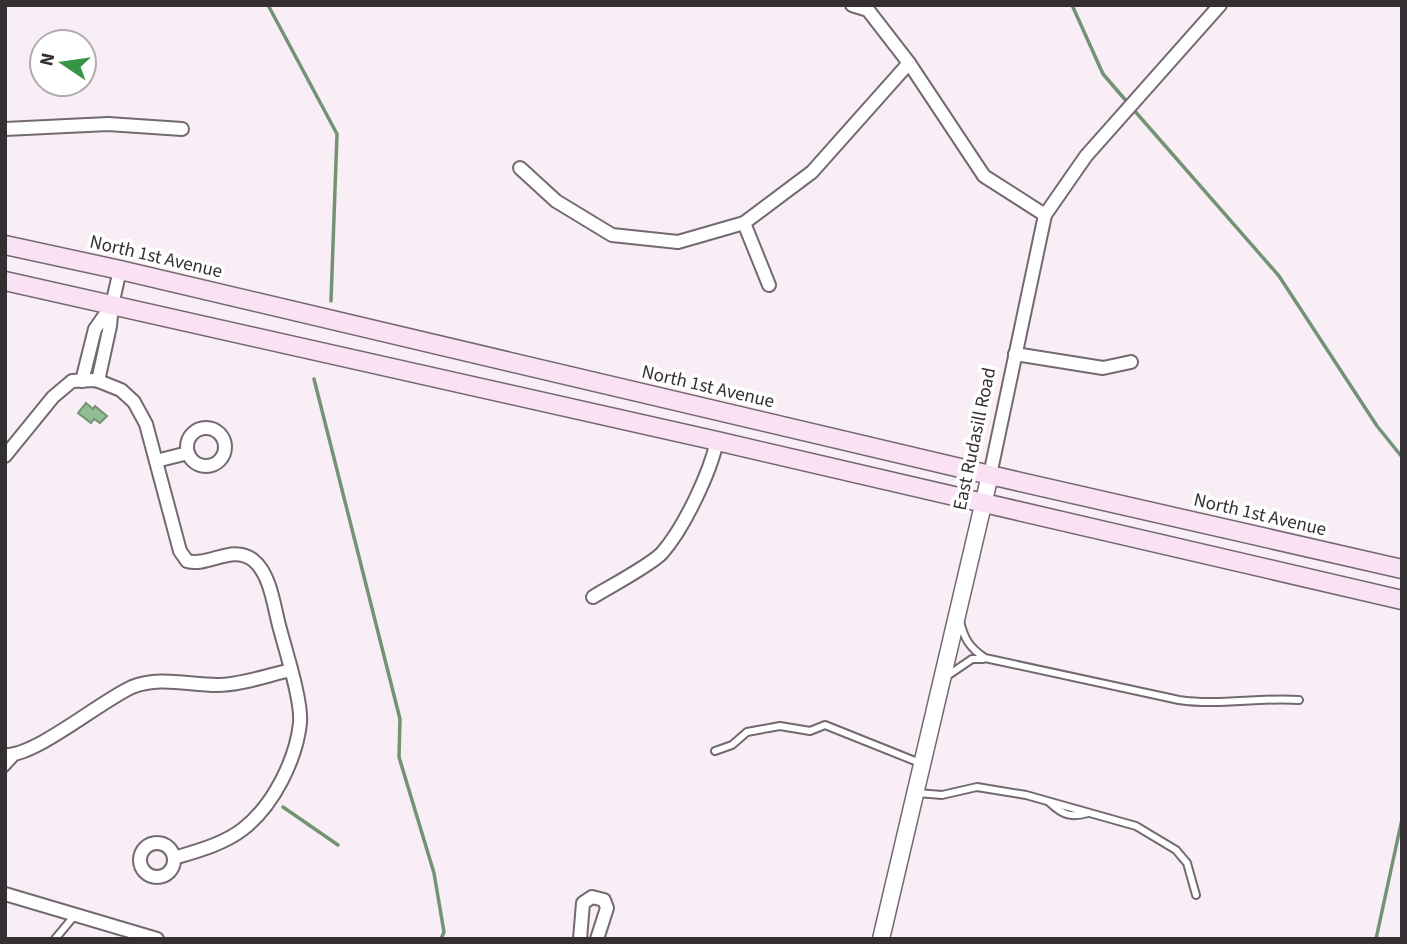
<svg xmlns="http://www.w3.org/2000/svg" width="1407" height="944" viewBox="0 0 1407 944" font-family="'Source Sans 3',sans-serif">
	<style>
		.water { fill: #8ebe91; stroke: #739374; stroke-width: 2 }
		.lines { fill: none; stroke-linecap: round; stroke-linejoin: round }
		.stream { stroke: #739374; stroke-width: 3.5 }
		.service-casing { stroke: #736970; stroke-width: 10 }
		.minor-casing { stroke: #736970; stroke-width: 16 }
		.tertiary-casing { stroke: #736970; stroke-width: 19 }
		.secondary-casing { stroke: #736970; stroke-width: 21 }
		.service { stroke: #fff; stroke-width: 6 }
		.minor { stroke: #fff; stroke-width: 12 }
		.tertiary { stroke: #fff; stroke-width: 16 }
		.secondary { stroke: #fae1f3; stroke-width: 18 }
		.labels { text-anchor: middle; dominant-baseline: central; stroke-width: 7; stroke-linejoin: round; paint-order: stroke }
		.street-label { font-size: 19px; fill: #342f32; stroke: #fff }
	</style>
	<rect width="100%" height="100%" fill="#faeef6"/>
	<polygon class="water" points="86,403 93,409 95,406 107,416 100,423 94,419 91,423 78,413"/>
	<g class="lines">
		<g class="stream">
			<polyline points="268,5 337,134 331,301"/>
			<polyline points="1072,5 1103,74 1128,103"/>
			<polyline points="1133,109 1279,276 1377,426 1402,457"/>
			<polyline points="314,379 400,719 399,757 434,873 444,932 441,939"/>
			<polyline points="283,807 338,845"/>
			<polyline points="1376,939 1402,819"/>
		</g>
		<g class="service-casing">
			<g id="service">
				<path d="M 960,621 C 964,639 970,648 985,658 L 1179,700 C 1219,706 1258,697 1299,700"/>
				<polyline points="947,676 972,659 983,659"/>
				<polyline points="715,751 732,745 747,732 780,726 810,731 825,725 920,763"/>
				<polyline points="5,768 17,755"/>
				<polyline points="917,793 942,795 977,787 1026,795 1136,826 1176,850 1187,863 1196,895"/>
				<path d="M 1049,802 C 1063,815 1070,818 1088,813"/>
				<polyline points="55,939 75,915"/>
			</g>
		</g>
		<g class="minor-casing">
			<g id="minor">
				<polyline points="852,5 868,10 909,63 984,176 1045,215"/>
				<polyline points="5,129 108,124 182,129"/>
				<polyline points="520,168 556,201 612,235 678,242 744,223 812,172 909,63"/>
				<polyline points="744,223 769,285"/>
				<polyline points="112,305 120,270"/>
				<polyline points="1015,354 1103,368 1131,362"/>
				<polyline points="82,381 95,329 112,305 110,326 98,381"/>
				<circle cx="206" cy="447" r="19"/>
				<path d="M 5,456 L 53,397 L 72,381 L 96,380 L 121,390 L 134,402 L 146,424 L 180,551 L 187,561 C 209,567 232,544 253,560 C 271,574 274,608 280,629 C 286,652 302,701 300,723 C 296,760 273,806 243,829 C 224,844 197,851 174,858"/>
				<polyline points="156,461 188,453"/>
				<polyline points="990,475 1045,215 1086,156 1220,5"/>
				<path d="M 593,597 C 609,587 651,565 662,553 C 684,528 710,473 717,441"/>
				<path d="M 5,755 C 36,756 99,702 132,687 C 159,676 189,685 217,685 C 241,685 268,675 291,670"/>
				<circle cx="157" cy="860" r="17"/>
				<polyline points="5,894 157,939"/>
				<polyline points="580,939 583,903 592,897 604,900 607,908 597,939"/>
			</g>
		</g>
		<g class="tertiary-casing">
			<polyline id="tertiary" points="881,939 990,475"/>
		</g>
		<g class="secondary-casing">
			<g id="secondary">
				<polyline points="5,245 120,270 990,475 1402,569"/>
				<polyline points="5,281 717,441 1402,600"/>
			</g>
		</g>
		<use href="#service" class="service"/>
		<use href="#minor" class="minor"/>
		<use href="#tertiary" class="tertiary"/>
		<use href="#secondary" class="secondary"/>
	</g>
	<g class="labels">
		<g class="street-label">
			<text transform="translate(156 257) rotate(13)">North 1st Avenue</text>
			<text transform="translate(708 387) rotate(13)">North 1st Avenue</text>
			<text transform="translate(975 439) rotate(-78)">East Rudasill Road</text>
			<text transform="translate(1260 515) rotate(13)">North 1st Avenue</text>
		</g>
	</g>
	<rect width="1407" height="944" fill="none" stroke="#342f32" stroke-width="14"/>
	<g transform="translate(63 63) rotate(283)"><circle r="33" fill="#ffffff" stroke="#aeacad" stroke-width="2"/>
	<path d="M0-5L12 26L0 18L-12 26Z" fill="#379446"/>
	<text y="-10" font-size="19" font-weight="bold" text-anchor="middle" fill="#342f32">N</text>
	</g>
</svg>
